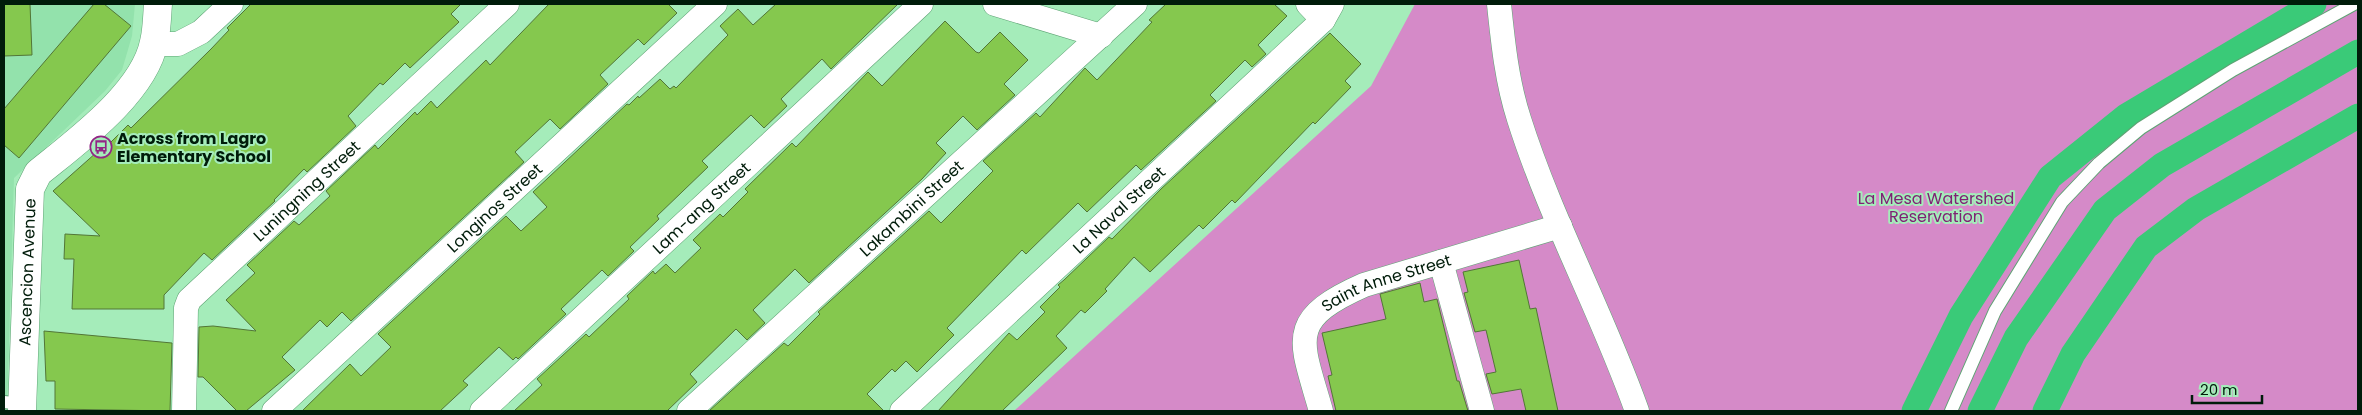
<svg xmlns="http://www.w3.org/2000/svg" width="2362" height="415" viewBox="0 0 2362 415" font-family="Poppins,sans-serif">
	<style>
		.built { fill: #93e2ac }
		.green { fill: #d58ac8 }
		.lines { fill: none; stroke-linecap: round; stroke-linejoin: round }
		.canal { stroke: #3aca78; stroke-width: 25 }
		.building { fill: #85c84e; stroke: #527637 }
		.lane-casing { stroke: #5ea374; stroke-width: 14 }
		.street-casing { stroke: #5ea374; stroke-width: 25 }
		.secondary-casing { stroke: #5ea374; stroke-width: 29 }
		.lane { stroke: #fff; stroke-width: 12 }
		.street { stroke: #fff; stroke-width: 24 }
		.secondary { stroke: #fff; stroke-width: 28 }
		.labels { text-anchor: middle; dominant-baseline: central; stroke-width: 4; stroke-linejoin: round; paint-order: stroke }
		.poi-label { font-size: 16px; font-weight: bold; fill: #001c0a; stroke: #a5ecba; text-anchor: start }
		.street-label { font-size: 16px; fill: #001c0a; stroke: #a5ecba }
		.park-label { font-size: 16px; fill: #7f2174; stroke: #a5ecba }
	</style>
	<rect width="100%" height="100%" fill="#a5ecba"/>
	<polygon class="built" points="4,4 135,4 132,36 122,70 105,91 14,178 7,411 4,411"/>
	<polygon class="green" points="1415,4 2358,4 2358,411 1014,411 1371,86"/>
	<g class="lines">
		<g class="canal">
			<polyline points="1914,411 1961,316 2050,177 2126,116 2314,4"/>
			<polyline points="1980,411 2016,338 2105,210 2162,165 2358,52"/>
			<polyline points="2045,411 2073,354 2146,247 2196,209 2358,116"/>
		</g>
	</g>
	<g class="building">
		<polygon points="4,4 30,4 32,55 4,56"/>
		<polygon points="94,4 104,4 131,26 19,158 4,145 4,109"/>
		<polygon points="251,4 461,4 451,14 459,22 410,68 405,63 383,85 380,83 348,116 356,126 307,172 304,169 274,200 275,201 212,260 204,253 164,295 164,309 72,309 74,259 64,259 65,234 100,236 53,191 97,152 99,154 128,125 131,128 211,49 229,30 227,28"/>
		<polygon points="549,4 668,4 677,13 644,45 638,39 600,75 608,84 560,129 550,119 515,152 524,162 351,321 342,312 327,327 320,320 282,357 295,370 246,411 237,411 203,377 198,377 199,327 213,326 256,331 226,300 255,273 247,265 294,221 299,225 330,196 326,191 375,145 378,149 415,112 417,115 431,101 437,108 486,60 490,65"/>
		<polygon points="776,4 898,4 831,69 822,59 781,99 787,106 764,128 751,115 702,161 708,167 657,216 659,219 630,247 634,251 608,276 602,270 561,309 566,314 518,359 516,357 513,360 499,347 463,381 468,385 440,411 302,411 350,364 361,376 391,347 378,334 506,216 521,231 547,207 533,192 627,104 629,105 638,96 639,98 660,79 670,89 674,86 676,88 728,35 720,26 738,9 753,25"/>
		<polygon points="1166,4 1274,4 1287,16 1258,45 1266,54 1252,67 1245,60 1210,95 1216,101 1141,170 1136,165 1087,212 1078,203 1026,254 1022,250 947,328 954,335 917,372 906,361 895,372 892,369 867,394 884,411 709,411 784,343 788,346 820,314 818,312 929,211 941,223 993,171 983,161 1036,113 1040,117 1085,68 1097,80 1152,22 1149,20"/>
		<polygon points="945,21 976,52 979,53 1000,32 1028,60 1004,84 1015,95 977,130 963,116 936,143 946,153 922,179 809,283 795,269 753,310 765,323 747,340 736,329 690,374 697,382 667,411 514,411 542,385 537,379 586,334 589,337 629,299 627,296 653,271 655,274 666,264 675,273 701,248 693,240 720,214 723,217 748,192 745,189 792,143 796,147 868,72 882,86"/>
		<polygon points="1330,33 1361,64 1345,81 1351,87 1315,124 1313,122 1235,203 1232,200 1203,229 1199,225 1150,272 1134,257 1105,289 1107,291 1085,313 1081,310 1056,336 1067,348 1002,411 938,411 1009,333 1017,340 1045,312 1040,307 1060,287 1058,285 1064,280 1109,237 1112,239 1161,189"/>
		<polygon points="1519,260 1530,309 1536,308 1558,411 1526,411 1521,389 1492,394 1486,374 1496,372 1486,330 1475,332 1464,293 1468,292 1463,272"/>
		<polygon points="1420,283 1424,302 1437,299 1457,381 1459,381 1468,411 1336,411 1328,376 1332,375 1322,333 1386,319 1380,294"/>
		<polygon points="44,331 172,343 170,411 55,409 55,381 46,381"/>
	</g>
	<g class="lines">
		<g class="lane-casing">
			<g id="lane">
				<polyline points="4,402 22,404"/>
				<polyline points="1951,411 1995,311 2062,202 2099,163 2141,128 2233,70 2354,4"/>
			</g>
		</g>
		<g class="street-casing">
			<g id="street">
				<polyline points="995,4 1101,36"/>
				<polyline points="1308,4 1323,20"/>
				<path d="M 1499,4 C 1503,43 1507,82 1519,119 C 1551,220 1602,312 1637,411"/>
				<polyline points="154,44 178,44 201,32 231,4"/>
				<polyline points="1441,262 1482,411"/>
				<path id="s1" d="M 184,411 L 186,308 L 189,300 L 507,4"/>
				<path id="s2" d="M 274,411 L 715,4"/>
				<path id="s3" d="M 482,411 L 921,4"/>
				<path id="s4" d="M 689,411 L 1135,4"/>
				<path id="s5" d="M 902,411 L 1323,20 L 1332,4"/>
				<path id="s6" d="M 1321,411 C 1301,340 1285,320 1364,285 L 1560,226"/>
			</g>
		</g>
		<g class="secondary-casing">
			<g id="secondary">
				<path id="s7" d="M 22,411 L 30,189 L 38,173 C 76,142 144,93 154,42 C 157,30 157,16 158,4"/>
			</g>
		</g>
		<use href="#lane" class="lane"/>
		<use href="#street" class="street"/>
		<use href="#secondary" class="secondary"/>
	</g>
	<defs>
		<g id="bus-ring" transform="scale(1.125)"><circle r="9.5" fill="#a5ecba" stroke="#932586" stroke-width="1.5"/><path d="M-5-6H5V4H4V6H2V4H-2V6H-4V4H-5ZM-3.5-4V0h7V-4ZM-3.5 1.2v1.5H-2V1.2ZM2 1.2v1.5H3.5V1.2Z" fill="#932586"/></g>
	</defs>
	<g fill-rule="evenodd">
		<use href="#bus-ring" x="101" y="147"/>
	</g>
	<g class="labels">
		<g class="poi-label">
			<text x="117" y="138">Across from Lagro<tspan x="117" dy="18">Elementary School</tspan></text>
		</g>
		<g class="street-label">
			<text stroke="none"><textPath href="#s1" startOffset="272">Luningning Street</textPath></text>
			<text stroke="none"><textPath href="#s2" startOffset="300">Longinos Street</textPath></text>
			<text stroke="none"><textPath href="#s3" startOffset="299">Lam-ang Street</textPath></text>
			<text stroke="none"><textPath href="#s4" startOffset="301">Lakambini Street</textPath></text>
			<text stroke="none"><textPath href="#s5" startOffset="296">La Naval Street</textPath></text>
			<text stroke="none"><textPath href="#s7" startOffset="139">Ascencion Avenue</textPath></text>
			<text stroke="none"><textPath href="#s6" startOffset="180">Saint Anne Street</textPath></text>
		</g>
		<g class="park-label">
			<text x="1936" y="198">La Mesa Watershed<tspan x="1936" dy="18">Reservation</tspan></text>
		</g>
	</g>
	<rect width="2362" height="415" fill="none" stroke="#001c0a" stroke-width="10"/>
	<path d="M2192 395v8h70v-8" fill="none" stroke="#001c0a" stroke-width="2.5"/>
	<text x="2200" y="395" font-size="15" fill="#001c0a" stroke="#a5ecba" stroke-width="4" paint-order="stroke">20 m</text>
</svg>
